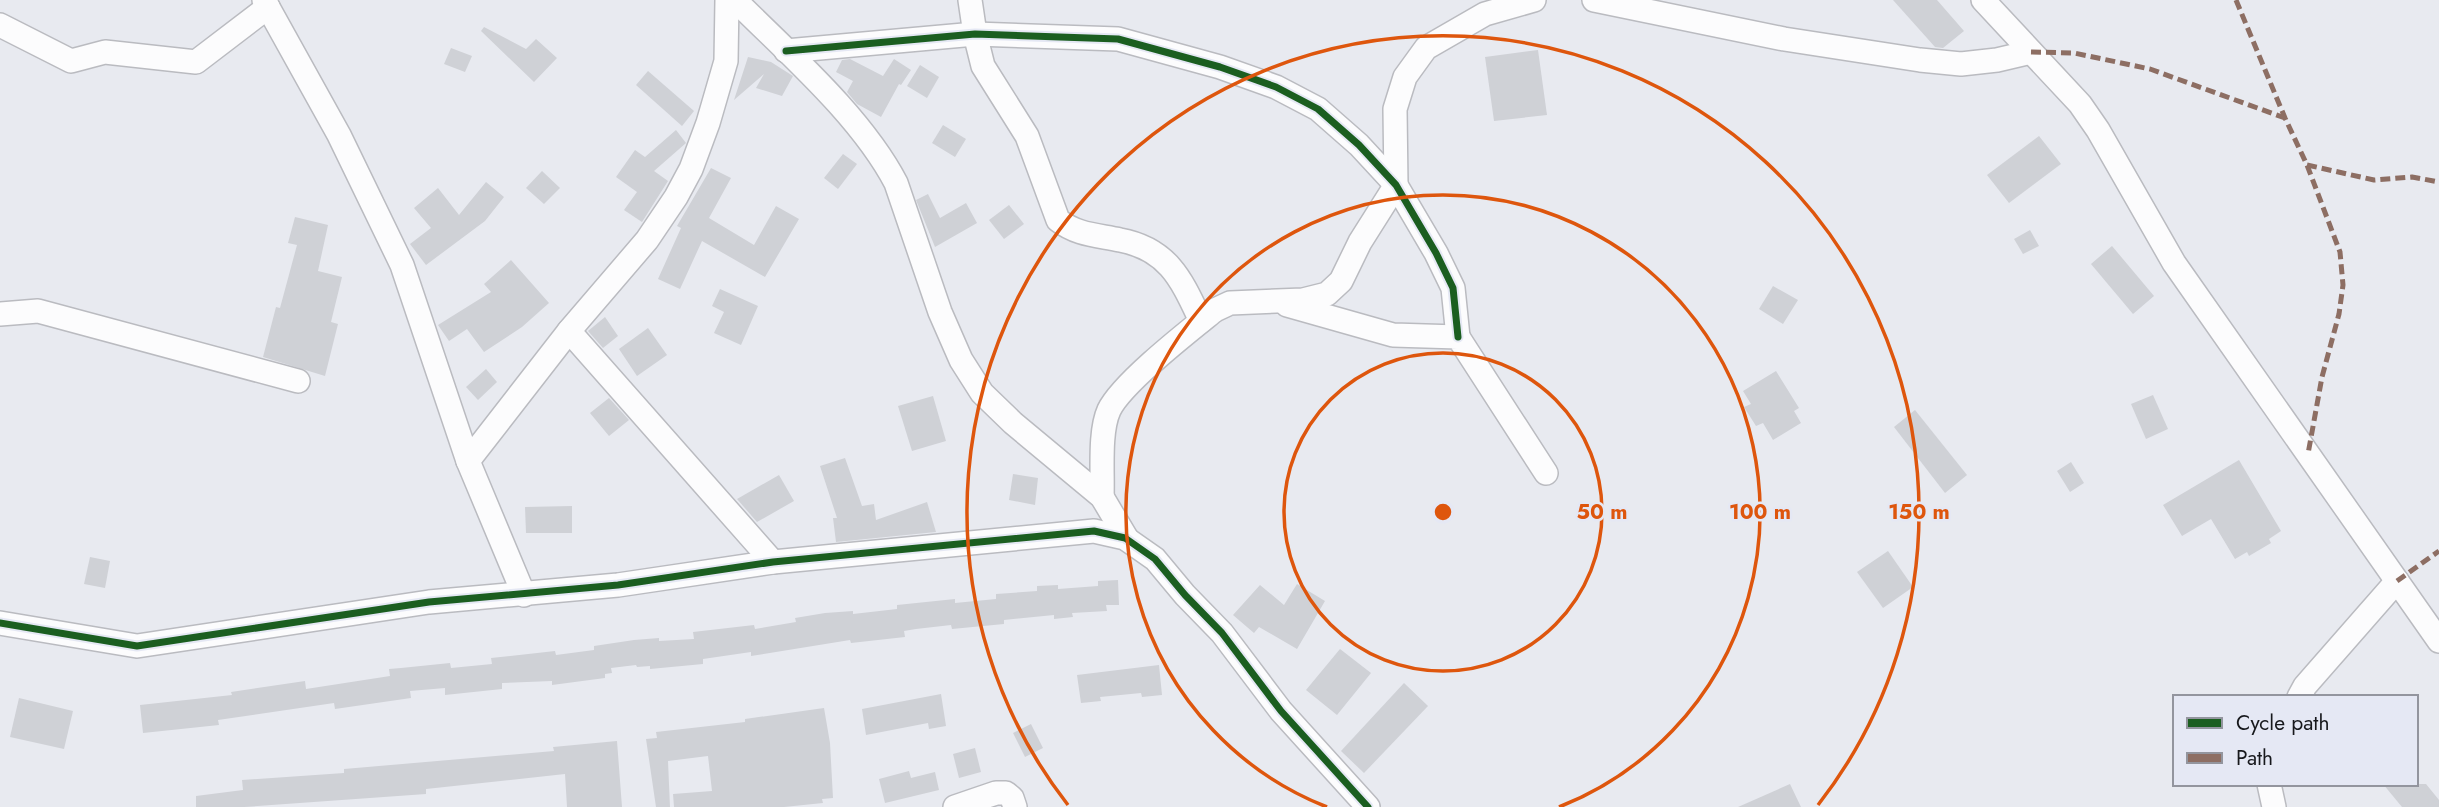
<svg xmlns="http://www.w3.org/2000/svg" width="2439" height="807" viewBox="0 0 2439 807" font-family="Jost,sans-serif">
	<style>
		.building { fill: #cfd1d6 }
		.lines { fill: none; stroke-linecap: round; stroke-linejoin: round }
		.street-casing { stroke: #babbc0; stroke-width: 26 }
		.street { stroke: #fcfcfd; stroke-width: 23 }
		.quiet { stroke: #8d6e63; stroke-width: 5; stroke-dasharray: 10 5; stroke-linecap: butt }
		.cycleway-casing { stroke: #e5e8f4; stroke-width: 11 }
		.cycleway { stroke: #1b5e20; stroke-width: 7 }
		.ring { fill: none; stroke: #de560d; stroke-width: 3.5 }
		.centre { fill: #de560d; stroke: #e5e8f4; stroke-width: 3.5 }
		.ring-label { font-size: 21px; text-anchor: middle; font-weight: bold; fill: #de560d; stroke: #e5e8f4; stroke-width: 5; stroke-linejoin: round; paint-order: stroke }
	</style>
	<rect width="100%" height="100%" fill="#e8eaf0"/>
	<g class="building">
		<polygon points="1893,0 1937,0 1964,31 1943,48 1935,47"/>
		<polygon points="484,27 526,49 536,39 557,58 534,82 481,31"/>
		<polygon points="451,48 472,56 465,72 444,64"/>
		<polygon points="1538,50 1547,115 1494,121 1485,57"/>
		<polygon points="748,57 771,62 793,76 782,96 756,88 764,74 734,100"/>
		<polygon points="850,59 883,76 894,59 911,70 901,85 899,84 881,117 857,104 847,92 853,81 836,72 842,60"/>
		<polygon points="920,65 939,77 927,98 907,86"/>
		<polygon points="648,71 694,111 682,126 636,85"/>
		<polygon points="943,125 966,139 955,157 932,143"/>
		<polygon points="676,130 686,143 654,171 668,181 642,222 624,210 637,192 616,177 635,150 645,157"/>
		<polygon points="2039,136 2061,164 2009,203 1987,175"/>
		<polygon points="843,154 857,164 838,189 824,178"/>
		<polygon points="711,168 731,178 709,218 754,245 776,206 799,219 765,277 702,241 680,289 658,279 681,228 677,226"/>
		<polygon points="542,171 560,188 544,204 526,188"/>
		<polygon points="486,182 504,197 485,221 426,265 410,244 431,228 414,208 438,188 459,215"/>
		<polygon points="928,194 940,218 966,203 977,223 935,247 916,200"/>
		<polygon points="1009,205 1024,224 1004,239 989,220"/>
		<polygon points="295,217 328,225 318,271 342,277 331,322 338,324 325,376 263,357 276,307 280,308 297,245 288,243"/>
		<polygon points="2030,230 2039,246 2023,254 2014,239"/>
		<polygon points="2112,246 2154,296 2133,314 2091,264"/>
		<polygon points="511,260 549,303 522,327 484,352 467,329 449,341 438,325 491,292 484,284"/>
		<polygon points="1773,286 1798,300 1783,324 1759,309"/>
		<polygon points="720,289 758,306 741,345 714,333 724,312 712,306"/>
		<polygon points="605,317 618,336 603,348 588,331"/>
		<polygon points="648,328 667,355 637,376 619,349"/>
		<polygon points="486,369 497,382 478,400 466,387"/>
		<polygon points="1776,371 1799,408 1794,411 1801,423 1773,440 1763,423 1756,426 1744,407 1751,404 1743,391"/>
		<polygon points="2153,395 2168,429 2146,439 2131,404"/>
		<polygon points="933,396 946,441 912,451 898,406"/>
		<polygon points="609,398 629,420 609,436 590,413"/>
		<polygon points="1915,410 1967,475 1945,493 1894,427"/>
		<polygon points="845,458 862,506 874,504 876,520 927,502 936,532 836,542 833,518 837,518 820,466"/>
		<polygon points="2239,460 2281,531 2269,539 2271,543 2249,556 2247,552 2235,559 2211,519 2182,536 2163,505"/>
		<polygon points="2071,462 2084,483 2070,492 2057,471"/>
		<polygon points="1013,474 1038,478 1035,505 1009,500"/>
		<polygon points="779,475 794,501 757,522 737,499"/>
		<polygon points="572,506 572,533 526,533 525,507"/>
		<polygon points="1888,551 1913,587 1883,608 1857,572"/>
		<polygon points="90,557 110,561 105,588 84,584"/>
		<polygon points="1118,580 1119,605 1106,605 1107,611 1072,613 1073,617 1054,619 1054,615 1004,620 1004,624 952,629 951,625 916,629 904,631 905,637 851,643 850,640 751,656 751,652 703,659 703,664 650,669 650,666 637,667 636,665 611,668 612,673 605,674 605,678 552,685 552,681 502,683 502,689 445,695 445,688 410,691 411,698 335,709 334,703 218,720 219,725 143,733 140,705 232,695 231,692 305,681 306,689 390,676 389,669 401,668 450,663 451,668 492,664 491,658 555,651 556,655 594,650 594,646 634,640 659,638 659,641 694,639 693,632 754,625 755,629 796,622 795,618 825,613 853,611 853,614 897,609 897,605 955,599 955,603 996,599 996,594 1037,591 1037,586 1058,585 1058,589 1098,586 1098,581"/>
		<polygon points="1297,584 1325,601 1297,649 1259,627 1254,633 1233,615 1260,585 1284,605"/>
		<polygon points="1340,649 1371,673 1337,715 1306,690"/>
		<polygon points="1159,665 1162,695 1142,697 1141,693 1100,697 1101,701 1081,703 1077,675"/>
		<polygon points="1404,683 1428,706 1364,773 1341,751"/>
		<polygon points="941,694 946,726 929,729 928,723 866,735 862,709"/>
		<polygon points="19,698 73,711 64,749 10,737"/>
		<polygon points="824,708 830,743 833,798 822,799 823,803 784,807 674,807 673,794 712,791 708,756 668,761 670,807 656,807 646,739 657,738 656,732 745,722 745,719"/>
		<polygon points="1031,724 1043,748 1025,757 1013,733"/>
		<polygon points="617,741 622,807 567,807 565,774 426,789 426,794 244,807 196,807 196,796 243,790 242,780 344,773 344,769 554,751 553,747"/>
		<polygon points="975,748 981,772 959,778 953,754"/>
		<polygon points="909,771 911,778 935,772 939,790 885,803 879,779"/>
		<polygon points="1790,784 1801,807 1738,807"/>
		<polygon points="2383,784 2426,784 2439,800 2439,807 2402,807"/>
	</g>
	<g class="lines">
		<g class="street-casing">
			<g id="street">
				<polyline points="264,0 339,135 402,265 468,461 524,595"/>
				<path d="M 735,0 C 788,53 861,116 896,183 L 940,312 L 961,360 L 982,393 L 1013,423 L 1102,497 L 1127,539"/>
				<path d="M 970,0 L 975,34 L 983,66 L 1027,136 L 1058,220 C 1077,235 1097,235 1120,240 C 1169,249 1182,281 1201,321"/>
				<polyline points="1594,0 1784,39 1920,60 1961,64 1997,60 2031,52"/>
				<polyline points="1983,0 2080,104 2098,130 2174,263 2439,641"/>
				<polyline points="0,25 71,61 105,52 196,62 268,7"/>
				<polyline points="786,51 975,34 1118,39 1220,67 1276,87 1318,109 1359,145 1396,185 1436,253 1453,288 1458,337"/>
				<polyline points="1287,305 1393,335 1458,337 1546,473"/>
				<polyline points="0,314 38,311 298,381"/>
				<polyline points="569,331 773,562"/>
				<polyline points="468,461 569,331 647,240 676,197 691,169 708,123 726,61 727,0"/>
				<path d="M 1102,497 C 1103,472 1099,432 1109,410 C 1122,383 1189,331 1215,310 L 1230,303 L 1303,300 L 1327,294 L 1341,281 L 1360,242 L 1396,185 L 1395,109 L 1405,77 L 1426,48 L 1485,14 L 1534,0"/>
				<polyline points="0,623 137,646 429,602 618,585 773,562 1094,531 1125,538 1155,559 1185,595 1222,633 1281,711 1368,807"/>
				<polyline points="2299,697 2305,686 2397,581"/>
				<polyline points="2269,784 2274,807"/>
				<polyline points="955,807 996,793 1006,793 1012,798 1015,807"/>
			</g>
		</g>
		<use href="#street" class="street"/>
		<g class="quiet">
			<polyline points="2236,0 2285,118 2307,165 2340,252 2343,285 2339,314 2322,377 2308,454"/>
			<polyline points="2031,52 2074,53 2150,69 2285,118"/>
			<polyline points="2307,165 2374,180 2412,177 2439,182"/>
			<polyline points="2397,581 2439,551"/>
		</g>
		<g class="cycleway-casing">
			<g id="cycleway">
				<polyline points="786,51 975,34 1118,39 1220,67 1276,87 1318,109 1359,145 1396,185 1436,253 1453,288 1458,337"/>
				<polyline points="0,623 137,646 429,602 618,585 773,562 1094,531 1125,538 1155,559 1185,595 1222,633 1281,711 1368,807"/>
			</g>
		</g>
		<use href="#cycleway" class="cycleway"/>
	</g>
	<g class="ring">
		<circle cx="1443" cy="512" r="159"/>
		<path d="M1327 807A317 317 0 1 1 1559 807"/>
		<path d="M1068 805A476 476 0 1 1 1818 805"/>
	</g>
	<circle cx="1443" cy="512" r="10" class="centre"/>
	<g class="ring-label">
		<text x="1602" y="519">50 m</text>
		<text x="1760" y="519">100 m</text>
		<text x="1919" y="519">150 m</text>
	</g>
	<rect x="2173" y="695" width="245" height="91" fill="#e5e8f4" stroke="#93959e" stroke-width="2"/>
	<rect x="2187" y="718" width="35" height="10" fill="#1b5e20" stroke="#93959e" stroke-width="2"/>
	<text x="2236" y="730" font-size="21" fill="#17181c">Cycle path</text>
	<rect x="2187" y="753" width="35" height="10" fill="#8d6e63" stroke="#93959e" stroke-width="2"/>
	<text x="2236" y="765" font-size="21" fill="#17181c">Path</text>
</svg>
